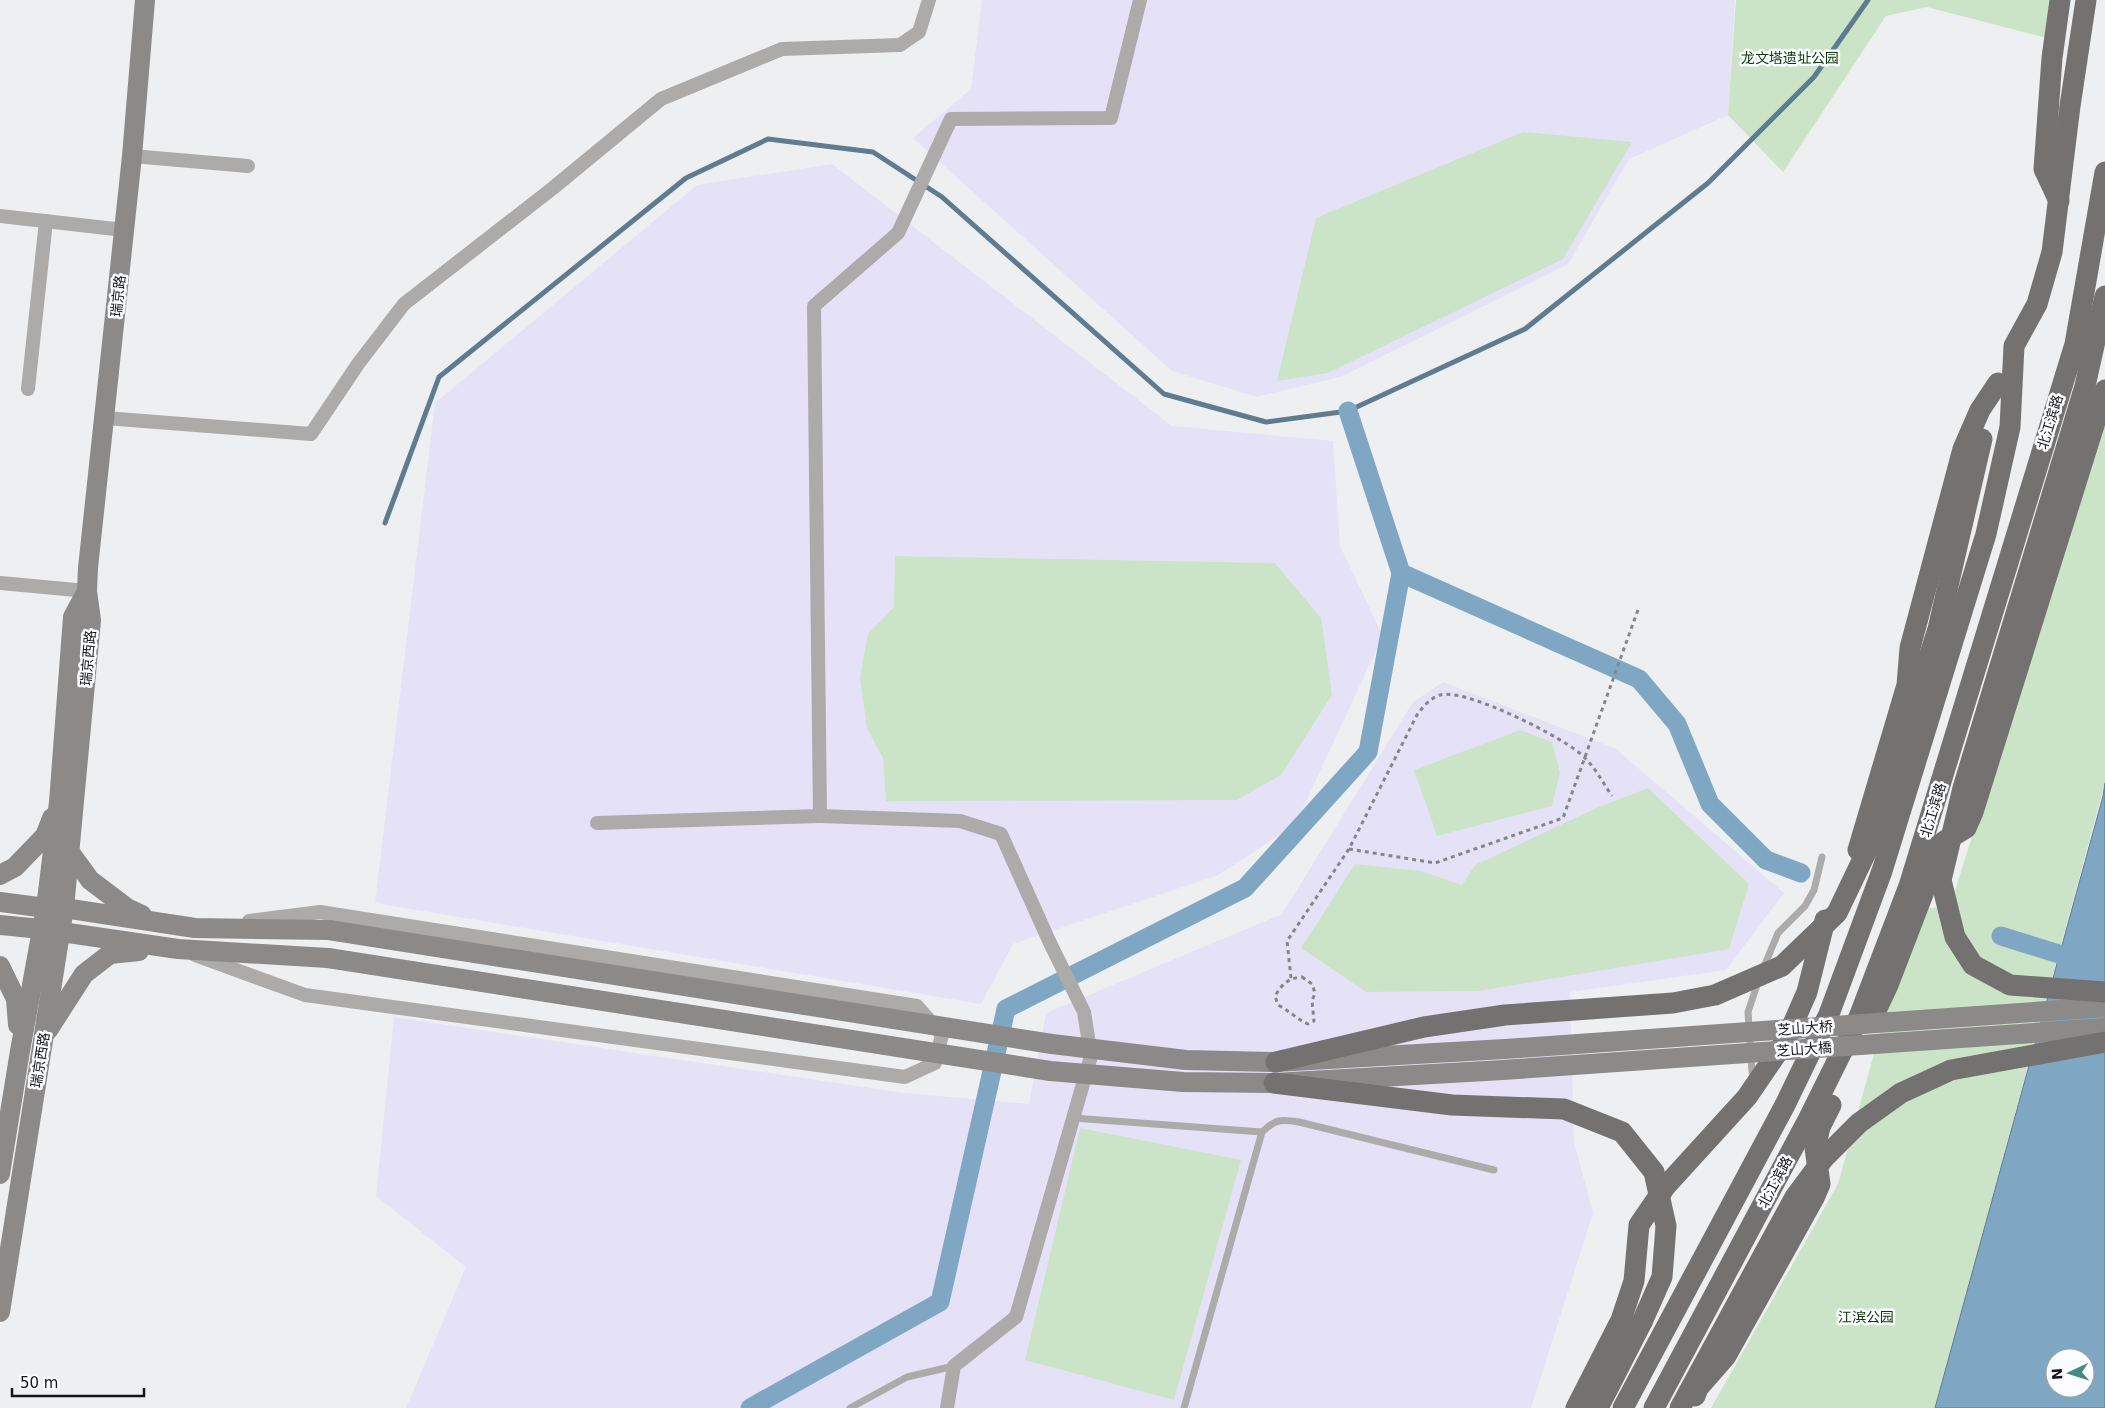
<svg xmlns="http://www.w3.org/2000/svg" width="2105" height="1408" viewBox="0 0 2105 1408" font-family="'DejaVu Sans','Noto Sans SC',sans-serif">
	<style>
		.education { fill: #e5e2f8 }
		.green { fill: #cbe4c8 }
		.water { fill: #7fa7c4; stroke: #5f7b90; fill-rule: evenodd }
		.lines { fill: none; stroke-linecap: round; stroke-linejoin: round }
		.stream { stroke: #5f7b90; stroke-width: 5 }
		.canal { stroke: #7fa7c4; stroke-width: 19 }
		.path { stroke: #858688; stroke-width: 3; stroke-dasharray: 4 4; stroke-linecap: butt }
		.lane { stroke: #acabaa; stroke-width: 7 }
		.street { stroke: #acabaa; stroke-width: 14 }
		.secondary { stroke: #8c8a89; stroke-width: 20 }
		.primary { stroke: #747271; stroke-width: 21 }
		.secondary-bridge { stroke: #8c8a89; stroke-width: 20 }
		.primary-bridge { stroke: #747271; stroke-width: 21 }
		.labels { text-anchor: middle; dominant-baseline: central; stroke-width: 5; stroke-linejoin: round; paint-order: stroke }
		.park-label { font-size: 14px; fill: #0b3908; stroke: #fbfcff }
		.street-label { font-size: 14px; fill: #151516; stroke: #fbfcff }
	</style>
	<rect width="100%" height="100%" fill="#edeff1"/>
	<g class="education">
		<polygon points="982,0 1735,0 1728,115 1629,159 1568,264 1343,376 1257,397 1172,371 913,138 971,89"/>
		<polygon points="832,164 1172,426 1333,441 1340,546 1383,636 1295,825 1218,875 1013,944 981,1004 375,903 435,403 697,185"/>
		<polygon points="1443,682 1616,749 1784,893 1726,970 1570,992 1574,1142 1593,1213 1531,1408 406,1408 466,1267 376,1196 394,1017 904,1093 1029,1104 1046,1013 1282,914 1413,702"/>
	</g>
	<g class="green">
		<polygon points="1736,0 2049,0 2047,38 1927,7 1886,16 1783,172 1728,115"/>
		<polygon points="1523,132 1632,142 1563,259 1328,373 1277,381 1316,218"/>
		<polygon points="2105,410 2105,783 1935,1408 1711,1408 1838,1184 1914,909 1950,907"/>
		<polygon points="895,556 1275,563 1321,618 1332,695 1281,775 1237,800 886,801 883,758 867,729 860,677 868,634 894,607"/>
		<polygon points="1520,730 1552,742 1560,773 1552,806 1437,836 1414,770"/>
		<polygon points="1648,788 1749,884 1729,949 1478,991 1366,992 1301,948 1355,864 1421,871 1462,885 1475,865 1599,807"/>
		<polygon points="1080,1128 1241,1160 1174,1400 1025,1360"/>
	</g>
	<path class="water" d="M 2105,783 L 2105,1408 L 1935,1408 L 2103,796 ZM 2055,1358 L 2085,1358 L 2085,1388 L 2055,1388 Z"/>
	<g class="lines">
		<polyline class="stream" points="385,523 439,377 686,178 768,139 873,152 942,197 1164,394 1266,422 1348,411 1525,329 1708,183 1814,77 1868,0"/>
		<g class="canal">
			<polyline points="1348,411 1401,573"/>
			<polyline points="2001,936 2059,954"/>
			<polyline points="750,1408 940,1302 1006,1009 1245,888 1368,752 1401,573 1639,679 1677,724 1710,804 1766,860 1801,873"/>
		</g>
		<g class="path">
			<polyline points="1349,849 1435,863 1563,818 1639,607"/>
			<path d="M 1302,977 L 1312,984 L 1315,993 L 1312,1001 L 1314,1021 L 1308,1024 C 1297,1019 1289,1011 1278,1005 L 1275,996 C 1282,984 1288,978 1302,977 Z"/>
			<path d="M 1291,978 L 1287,941 L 1349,849 L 1417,715 C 1423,707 1430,698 1440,695 C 1464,687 1568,739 1585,758 C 1596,769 1603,783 1612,796"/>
		</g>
		<g class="lane">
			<polyline points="1763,969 1778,933 1805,906 1814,890 1822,857"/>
			<polyline points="1754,1078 1752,1072 1748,1012 1758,982"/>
			<polyline points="1073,1118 1262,1132"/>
			<polyline points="850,1408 907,1377 954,1366"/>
			<path d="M 1184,1408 L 1262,1132 C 1276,1119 1280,1119 1299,1122 L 1494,1170"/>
		</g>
		<g class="street">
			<polyline points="132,156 248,166"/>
			<polyline points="0,216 124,230"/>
			<polyline points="28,389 46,221"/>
			<polyline points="105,418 311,434 358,364 404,304 553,188 661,99 782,49 900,45 919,32 929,0"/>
			<polyline points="0,583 87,591"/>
			<polyline points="597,823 820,816"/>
			<polyline points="195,955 305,995 905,1077 935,1063 942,1035 917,1006 320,912 249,921"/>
			<polyline points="947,1408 954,1366 1016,1317 1091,1056 1084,1012 1050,943 1001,834 960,821 820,816 814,306 898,233 951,119 1111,118 1140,0"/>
		</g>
		<g class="secondary">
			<polyline points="69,851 90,880 127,908 142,915"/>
			<polyline points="0,875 15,867 45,836 52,818"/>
			<polyline points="0,902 46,908 64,908 195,928 329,930"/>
			<polyline points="0,925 41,929 178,949 328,958"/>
			<polyline points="0,966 16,999 18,1025"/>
			<polyline points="48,1030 84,974 110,954 139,951"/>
			<polyline points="0,1174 20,1051 46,908 59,802 73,617 87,591"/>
			<polyline points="0,1312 64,908 91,620 87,591 88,568 132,156 145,0"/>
		</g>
		<g class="primary">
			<polyline points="2059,201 2044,169 2052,58 2060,0"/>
			<polyline points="1858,850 1907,685 1910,648 1963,449 1980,410 1998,383"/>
			<polyline points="1872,1019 1888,985 1943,842 1966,828 1973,812 2105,390"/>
			<polyline points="1695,1396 1698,1388 1726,1356 1814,1198 1820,1184 1815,1148 1820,1127 1831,1105"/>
			<polyline points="1576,1408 1621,1320 1634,1281 1639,1225 1665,1187 1747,1097 1786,1040 1807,992 1825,920"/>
			<polyline points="1598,1408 1642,1322"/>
			<polyline points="1623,1408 1785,1105 1829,1014 1882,871 1986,534 2010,427 2014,346 2037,304 2052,252 2070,106 2086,0"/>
			<polyline points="1654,1408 1809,1118 1859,1017 1909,886 2075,344 2105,172"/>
		</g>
		<g class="secondary-bridge">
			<polyline points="329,930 1052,1044 1186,1060 1276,1062 1505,1049 2105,1007"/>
			<polyline points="328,958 1050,1071 1183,1082 1274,1083 1503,1070 2105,1028"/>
		</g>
		<g class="primary-bridge">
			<polyline points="2105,296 2085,386 1963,788 1941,880 1955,937 1973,965 2010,985 2105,992"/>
			<polyline points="1276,1062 1424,1027 1505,1015 1673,1003 1715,995 1782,966 1837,913 1870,844 1938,629 1982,439"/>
			<polyline points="1274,1083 1452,1105 1564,1109 1622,1132 1654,1172 1666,1226 1662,1277 1642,1322"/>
			<polyline points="1680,1408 1795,1197 1824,1158 1859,1123 1901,1093 1951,1070 2105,1042"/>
		</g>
	</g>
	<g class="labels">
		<g class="park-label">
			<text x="1790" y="58">龙文塔遗址公园</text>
			<text x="1866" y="1317">江滨公园</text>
		</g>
		<g class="street-label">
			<text transform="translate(118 296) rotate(-84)">瑞京路</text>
			<text transform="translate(2050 422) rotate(-73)">北江滨路</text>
			<text transform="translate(88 658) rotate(-85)">瑞京西路</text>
			<text transform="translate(1933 810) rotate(-73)">北江滨路</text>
			<text transform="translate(1805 1028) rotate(-4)">芝山大桥</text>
			<text transform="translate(1804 1049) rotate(-4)">芝山大橋</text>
			<text transform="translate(40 1060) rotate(-81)">瑞京西路</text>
			<text transform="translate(1775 1182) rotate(-62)">北江滨路</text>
		</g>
	</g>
	<g transform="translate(2070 1373) rotate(266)"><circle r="24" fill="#fbfcff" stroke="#9fa0a2"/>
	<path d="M0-4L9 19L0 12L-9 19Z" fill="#468b81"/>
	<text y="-8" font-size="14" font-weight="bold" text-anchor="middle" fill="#151516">N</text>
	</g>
	<path d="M12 1388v8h132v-8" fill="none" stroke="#151516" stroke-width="2.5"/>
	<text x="20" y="1388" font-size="15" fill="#151516" stroke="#fbfcff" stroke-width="4" paint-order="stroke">50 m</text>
</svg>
